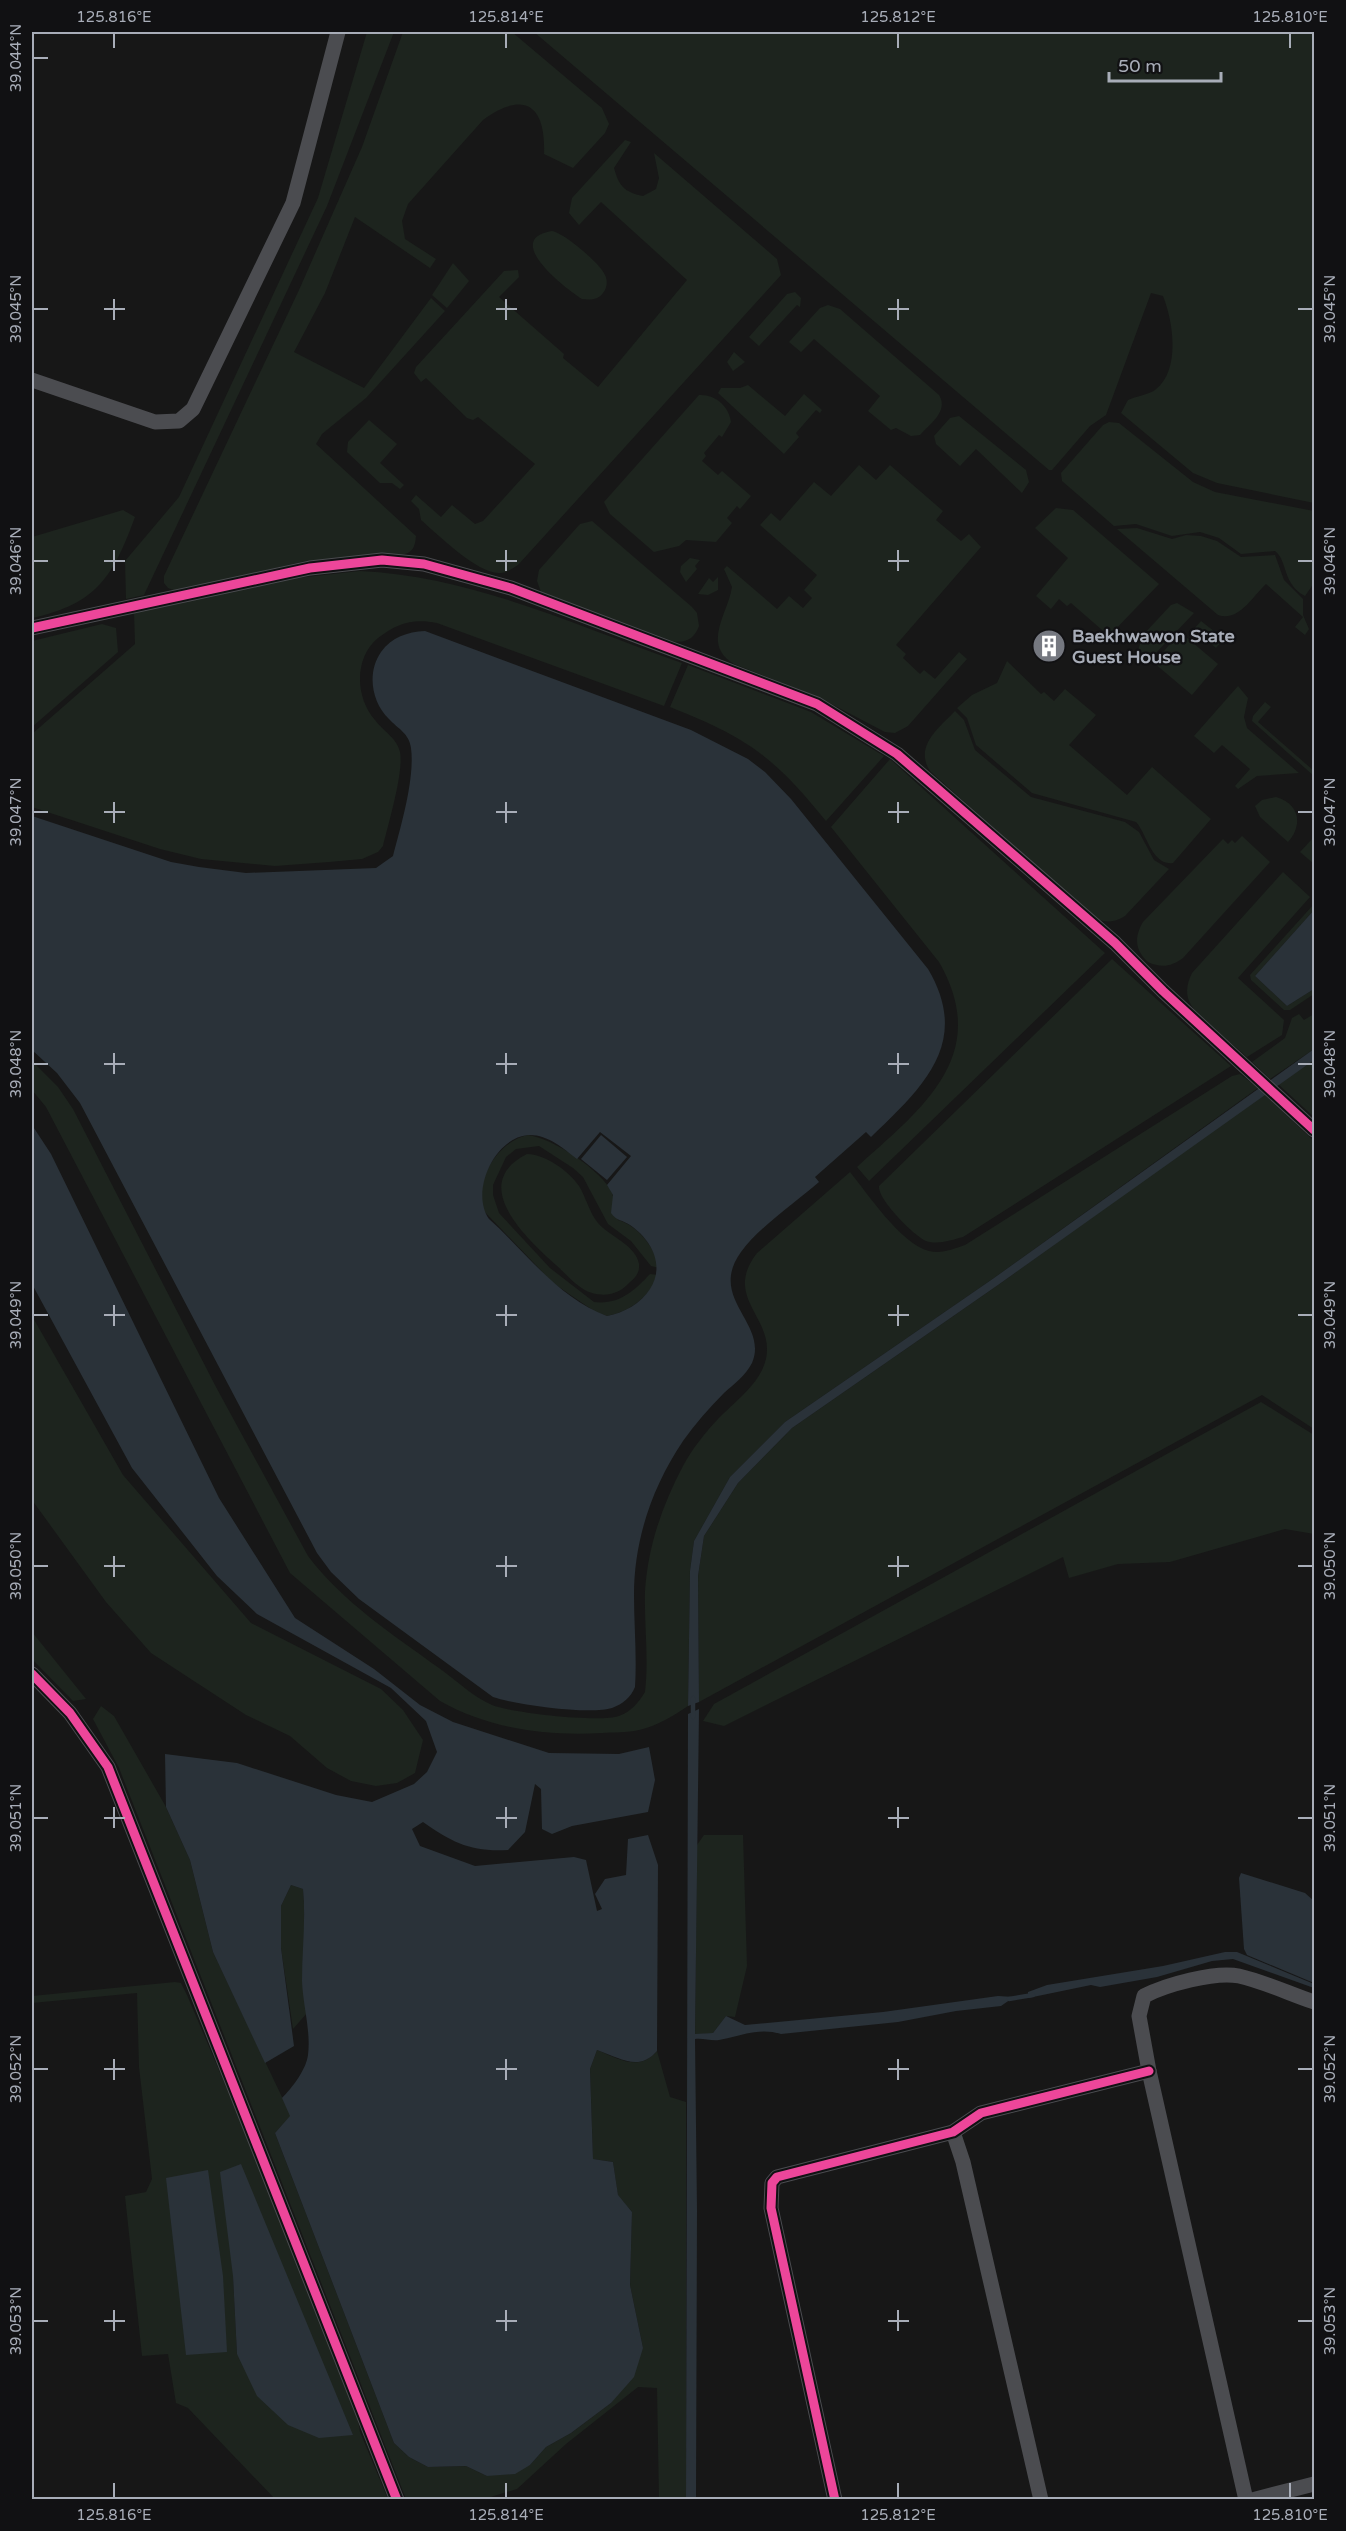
<svg xmlns="http://www.w3.org/2000/svg" width="1346" height="2531" viewBox="0 0 1346 2531" font-family="'Varela Round',sans-serif">
	<style>
		.green { fill: #1d241e; fill-rule: evenodd }
		.water { fill: #2a3239; fill-rule: evenodd }
		.lines { fill: none; stroke-linecap: round; stroke-linejoin: round }
		.stream { stroke: #2a3239; stroke-width: 4.5 }
		.minor { stroke: #4b4c50; stroke-width: 15 }
		.cycleway-casing { stroke: #111113; stroke-width: 13 }
		.cycleway { stroke: #ed469a; stroke-width: 9 }
		.ticks { fill: none; stroke: #a8adb8; stroke-width: 2 }
		.labels { text-anchor: middle; dominant-baseline: central; stroke-width: 4.5; stroke-linejoin: round; paint-order: stroke }
		.poi-label { font-size: 18px; font-weight: bold; fill: #a8adb8; stroke: #111113; text-anchor: start }
		.neatline { fill: none; stroke: #a8adb8; stroke-width: 2 }
		.ticks-label { font-size: 15px; text-anchor: middle; fill: #a8adb8 }
	</style>
	<rect width="100%" height="100%" fill="#171717"/>
	<g class="green">
		<polygon points="367,32 394,32 327,206 144,595 126,599 125,561 179,497 318,198"/>
		<path d="M 403,32 L 512,32 L 602,108 L 609,124 L 605,133 L 573,168 L 544,154 C 546,105 524,90 483,120 L 408,204 L 402,221 L 405,239 L 436,259 L 430,268 L 355,217 L 325,293 L 294,352 L 364,388 L 431,298 L 445,311 L 366,398 L 322,434 L 316,444 L 416,536 C 415,547 413,553 401,555 L 306,561 L 176,591 L 168,588 L 164,583 L 164,576 L 299,290 L 362,147 Z"/>
		<path d="M 534,32 L 1314,32 L 1314,503 L 1217,483 L 1193,473 L 1121,413 L 1128,400 C 1136,396 1148,395 1155,390 C 1181,370 1173,321 1163,296 L 1151,293 L 1106,415 L 1090,426 L 1052,470 L 1049,470 Z"/>
		<path d="M 625,140 L 631,142 L 614,168 C 619,186 624,192 643,196 L 656,189 L 659,178 L 654,153 L 777,259 L 781,275 L 518,565 C 513,568 507,573 500,573 C 479,575 437,534 421,520 L 419,509 L 411,501 L 416,495 L 441,517 L 452,505 L 475,524 L 483,521 L 535,464 L 478,417 L 473,420 L 467,418 L 426,378 L 421,382 L 414,373 L 416,367 L 504,271 L 518,270 L 519,277 L 499,297 L 564,354 L 563,358 L 598,387 L 687,280 L 601,202 L 579,225 L 569,213 L 572,198 Z"/>
		<path d="M 552,231 C 564,233 600,263 605,275 C 608,281 607,288 603,293 C 598,300 590,300 582,299 C 566,289 501,239 552,231 Z"/>
		<polygon points="453,263 469,281 447,308 432,295"/>
		<polygon points="795,292 801,298 800,307 797,305 759,346 749,337 787,294"/>
		<path d="M 828,305 L 840,309 L 939,395 C 949,411 930,424 920,435 L 911,436 L 896,428 L 891,430 L 868,411 L 880,396 L 814,339 L 801,352 L 789,342 L 820,308 Z"/>
		<polygon points="734,352 745,362 733,371 727,362"/>
		<polygon points="748,385 785,416 804,394 822,410 820,413 816,410 796,433 799,437 784,454 718,393 721,388 740,388"/>
		<path d="M 699,395 C 715,394 729,406 731,422 L 722,437 L 719,435 L 704,453 L 706,456 L 702,461 L 718,475 L 722,471 L 751,496 L 740,509 L 737,506 L 727,518 L 732,523 L 716,542 L 686,540 L 679,546 L 654,552 L 610,514 L 604,502 Z"/>
		<polygon points="959,416 1026,470 1029,482 1022,493 976,449 960,466 936,444 934,436 950,418"/>
		<polygon points="369,420 397,444 380,463 404,485 400,489 392,483 380,483 347,452 348,442"/>
		<path d="M 1109,422 L 1119,423 L 1193,482 L 1215,492 L 1314,511 L 1314,583 L 1305,596 C 1282,584 1288,561 1275,551 L 1241,554 L 1219,538 L 1200,532 L 1172,536 L 1136,524 L 1114,526 L 1062,481 L 1061,473 L 1103,425 Z"/>
		<path d="M 859,465 L 876,480 L 890,465 L 943,511 L 936,520 L 961,541 L 969,534 L 981,547 L 896,645 L 906,654 L 903,658 L 920,674 L 924,670 L 935,679 L 959,652 L 967,659 L 908,726 L 895,733 L 885,732 L 818,697 L 734,664 C 701,644 728,614 732,587 L 724,569 L 727,566 L 777,609 L 789,596 L 803,608 L 812,598 L 804,590 L 817,575 L 760,525 L 771,513 L 780,521 L 814,482 L 831,496 Z"/>
		<polygon points="1056,508 1073,510 1159,584 1109,636 1071,603 1067,606 1059,599 1051,609 1036,596 1068,558 1035,528"/>
		<path d="M 123,510 L 135,517 C 113,577 96,604 32,618 L 32,537 Z"/>
		<path d="M 592,521 L 692,607 L 697,613 L 699,626 C 694,639 685,644 672,641 L 541,592 L 537,581 L 539,570 L 580,524 Z"/>
		<path d="M 1137,528 L 1172,539 L 1186,535 L 1201,536 L 1217,541 L 1241,557 L 1275,555 L 1284,580 L 1303,599 L 1303,615 L 1309,629 L 1305,635 L 1295,627 L 1303,617 L 1266,584 C 1252,597 1239,622 1218,615 L 1117,529 Z"/>
		<polygon points="690,558 700,560 695,566 697,569 686,582 680,572 681,566"/>
		<path d="M 360,571 C 472,576 577,626 682,663 L 664,706 L 437,623 C 414,618 397,623 378,638 C 354,658 355,697 375,720 C 383,731 397,738 400,752 C 404,772 388,825 383,846 L 378,852 L 362,859 L 329,862 L 275,866 L 201,859 L 160,849 L 32,807 L 32,734 L 135,644 L 134,612 L 297,578 Z"/>
		<polygon points="718,577 718,590 708,595 698,594 709,578 713,582"/>
		<polygon points="1177,603 1194,613 1152,657 1144,658 1138,650 1143,635 1171,605"/>
		<polygon points="1201,621 1224,639 1216,648 1194,629"/>
		<polygon points="102,624 116,628 118,652 32,727 32,641"/>
		<polygon points="1180,632 1218,664 1192,695 1154,663"/>
		<path d="M 1007,661 L 1041,694 L 1044,692 L 1054,701 L 1065,689 L 1096,715 L 1069,745 L 1127,795 L 1152,767 L 1211,819 L 1173,863 C 1152,866 1147,834 1136,822 L 1032,793 L 976,745 L 967,718 L 957,708 L 972,695 L 997,683 Z"/>
		<path d="M 688,665 L 811,712 L 884,756 L 826,821 C 773,756 748,738 670,707 Z"/>
		<polygon points="1238,686 1248,698 1244,717 1247,728 1299,773 1257,776 1238,789 1235,786 1250,769 1222,745 1214,753 1194,736"/>
		<polygon points="1265,702 1271,707 1258,722 1314,771 1314,776 1252,721 1253,716"/>
		<path d="M 955,711 L 964,720 L 975,750 L 1031,797 L 1125,822 L 1139,832 L 1154,860 L 1169,869 L 1125,916 C 1112,924 1101,923 1090,915 L 930,771 C 914,746 939,728 955,711 Z"/>
		<path d="M 890,759 L 1105,953 L 869,1181 L 857,1167 C 921,1109 993,1056 939,962 L 831,827 Z"/>
		<path d="M 1276,797 C 1300,804 1303,825 1288,842 L 1260,817 L 1255,806 L 1262,800 Z"/>
		<path d="M 1242,836 L 1270,862 L 1183,958 C 1171,967 1161,968 1148,962 C 1135,950 1134,937 1143,922 L 1223,839 L 1228,844 L 1232,840 L 1235,843 Z"/>
		<polygon points="1314,837 1314,864 1300,852"/>
		<path d="M 1283,872 L 1310,897 L 1238,978 L 1284,1020 L 1282,1035 L 1247,1057 C 1232,1043 1196,1018 1189,1001 C 1185,991 1188,981 1192,973 Z"/>
		<polygon points="1314,904 1314,910 1255,976 1287,1006 1314,989 1314,994 1290,1010 1284,1010 1251,980 1250,975"/>
		<path d="M 1112,959 L 1231,1066 L 963,1237 C 952,1240 938,1245 926,1241 C 914,1236 877,1199 879,1186 Z"/>
		<polygon points="1299,1014 1304,1020 1314,1014 1314,1049 1270,1079 1252,1062 1285,1038 1292,1018"/>
		<polygon points="1314,1060 1314,1117 1278,1084"/>
		<path d="M 32,1061 L 58,1087 L 73,1109 L 216,1387 L 308,1556 C 344,1603 392,1634 439,1668 C 456,1680 473,1697 492,1705 C 511,1713 600,1723 619,1716 C 632,1711 638,1703 645,1692 C 649,1658 644,1625 645,1591 C 648,1546 662,1506 683,1466 C 692,1449 705,1433 718,1419 C 735,1401 760,1384 766,1359 C 775,1317 722,1298 757,1253 L 850,1172 C 868,1194 901,1244 929,1251 C 942,1254 953,1249 965,1245 L 1232,1076 L 1240,1074 L 1258,1088 L 994,1278 L 785,1422 L 730,1477 L 694,1541 L 690,1571 L 688,1706 C 673,1716 657,1726 639,1730 C 627,1733 613,1732 602,1733 C 545,1736 490,1729 440,1701 L 290,1573 L 46,1107 L 32,1090 Z"/>
		<polygon points="1264,1094 1314,1141 1314,1429 1262,1395 699,1702 698,1576 704,1536 738,1483 792,1428 998,1285"/>
		<path d="M 528,1135 C 552,1138 602,1170 612,1193 C 615,1201 616,1212 618,1220 C 638,1226 655,1247 659,1268 L 651,1266 L 631,1241 L 608,1224 L 583,1177 L 573,1168 L 539,1146 L 516,1149 L 506,1157 L 493,1185 L 493,1195 L 499,1213 L 550,1268 L 594,1302 C 619,1305 634,1291 650,1274 L 658,1275 C 650,1297 629,1312 607,1316 L 594,1311 L 553,1283 L 482,1209 C 476,1178 497,1142 528,1135 Z"/>
		<path d="M 527,1154 C 545,1154 569,1171 579,1186 C 586,1197 589,1212 598,1223 C 609,1236 636,1245 639,1264 C 640,1273 635,1278 629,1283 C 619,1294 606,1297 592,1293 C 578,1289 566,1274 556,1265 C 527,1239 467,1184 527,1154 Z"/>
		<polygon points="32,1316 123,1475 251,1623 381,1689 403,1710 423,1740 415,1773 397,1783 376,1786 351,1781 327,1768 290,1736 246,1715 151,1653 106,1602 32,1500"/>
		<polygon points="1261,1402 1314,1435 1314,1534 1285,1529 1170,1562 1118,1564 1069,1578 1063,1557 724,1726 703,1721 714,1704"/>
		<polygon points="32,1632 86,1699 73,1701 32,1659"/>
		<path d="M 101,1706 L 114,1716 L 166,1807 L 190,1860 L 213,1952 L 291,2116 L 275,2133 L 394,2443 L 409,2457 L 428,2467 L 466,2466 L 487,2476 L 530,2465 L 546,2447 L 571,2433 L 611,2403 L 643,2348 L 630,2285 L 632,2212 L 618,2196 L 613,2162 L 593,2159 L 590,2069 L 597,2050 C 619,2059 639,2072 657,2051 L 670,2097 L 686,2102 L 686,2499 L 659,2499 L 657,2388 L 638,2387 L 566,2444 L 517,2489 L 484,2499 L 406,2499 L 119,1768 L 93,1719 Z"/>
		<polygon points="704,1835 743,1835 747,1966 735,2017 726,2016 713,2033 695,2035 697,1845"/>
		<path d="M 291,1885 L 303,1889 C 307,1930 300,1971 307,2013 L 293,2029 L 281,1948 L 281,1906 Z"/>
		<path d="M 175,1982 L 181,1983 L 187,1995 L 253,2150 L 358,2420 L 360,2432 L 388,2499 L 275,2499 L 188,2408 L 176,2403 L 168,2354 L 142,2356 L 125,2196 L 146,2192 L 152,2179 L 139,2067 L 137,1993 L 32,2003 L 32,1996 ZM 233,2276 L 288,2425 L 237,2354 Z"/>
	</g>
	<g class="water">
		<path d="M 425,631 L 691,730 L 748,759 L 765,772 L 791,799 L 928,969 C 972,1043 922,1088 871,1137 L 866,1132 L 815,1177 L 819,1182 C 796,1202 757,1229 741,1252 C 707,1299 769,1323 752,1363 C 746,1375 734,1384 724,1393 C 709,1408 695,1424 683,1441 C 652,1487 634,1540 634,1595 C 634,1626 637,1656 635,1687 C 631,1697 623,1704 612,1708 C 590,1715 516,1705 493,1697 L 359,1599 L 331,1572 L 317,1553 L 80,1103 L 57,1073 L 32,1050 L 32,816 L 171,862 L 199,867 L 246,873 L 376,868 L 393,856 C 401,826 415,778 411,748 C 409,733 398,729 389,719 C 371,702 367,672 381,652 C 392,637 407,632 425,631 ZM 600,1132 L 631,1156 L 607,1185 L 613,1195 L 611,1213 C 616,1221 623,1220 630,1225 C 652,1240 665,1266 650,1289 C 641,1303 624,1313 607,1316 C 558,1298 526,1252 489,1219 C 470,1192 494,1138 528,1135 C 547,1134 563,1148 577,1159 Z"/>
		<polygon points="1314,910 1314,989 1287,1006 1255,976"/>
		<polygon points="1314,1049 1314,1060 998,1285 792,1428 738,1483 704,1536 698,1576 699,1702 688,1706 690,1571 694,1541 730,1477 785,1422 994,1278"/>
		<path d="M 32,1125 L 51,1154 L 219,1498 L 295,1618 L 374,1669 L 420,1705 L 453,1722 L 549,1753 L 619,1754 L 649,1747 L 655,1780 L 648,1812 L 572,1826 L 552,1834 L 542,1829 L 541,1789 L 535,1784 L 525,1832 L 508,1850 C 471,1852 453,1843 423,1822 L 412,1829 L 420,1846 L 475,1866 L 574,1857 L 586,1860 L 597,1911 L 602,1909 L 595,1894 L 605,1879 L 626,1875 L 628,1839 L 648,1835 L 658,1865 L 657,2051 C 639,2072 620,2058 597,2050 L 590,2069 L 593,2159 L 613,2162 L 618,2195 L 632,2212 L 630,2285 L 643,2348 L 634,2377 L 611,2403 L 571,2433 L 546,2447 L 530,2465 L 515,2474 L 487,2476 L 466,2466 L 428,2467 L 409,2457 L 394,2443 L 275,2133 L 290,2116 L 282,2098 C 292,2088 306,2070 308,2055 C 311,2031 303,2006 302,1981 C 302,1950 306,1920 303,1889 L 291,1885 L 281,1906 L 281,1948 L 294,2046 L 265,2063 L 213,1952 L 190,1860 L 166,1807 L 165,1754 L 237,1763 L 336,1795 L 372,1802 L 414,1784 L 427,1772 L 437,1752 L 426,1721 L 391,1688 L 257,1614 L 217,1576 L 132,1468 L 32,1284 Z"/>
		<polygon points="601,1135 627,1157 607,1180 581,1159"/>
		<path d="M 699,1709 L 695,2034 L 713,2033 L 726,2016 L 745,2025 L 883,2012 L 998,1996 L 1014,1997 L 1001,2006 L 956,2011 L 898,2022 L 781,2034 C 759,2027 741,2036 719,2040 C 711,2041 703,2038 695,2039 L 697,2211 L 696,2499 L 686,2500 L 688,1714 Z"/>
		<polygon points="1241,1873 1305,1893 1314,1901 1314,1983 1247,1955 1244,1949 1239,1878"/>
		<polygon points="1225,1952 1237,1952 1314,1984 1314,1988 1233,1959 1212,1961 1157,1977 1100,1987 1091,1985 1028,1998 1028,1992 1047,1985 1163,1966"/>
		<polygon points="241,2164 353,2435 319,2438 288,2425 257,2396 237,2354 233,2276 220,2172"/>
		<polygon points="208,2170 223,2276 227,2352 186,2355 166,2178"/>
	</g>
	<g class="lines">
		<g class="stream">
			<polyline points="693,1717 693,1698"/>
			<polyline points="1009,1999 1033,1995"/>
		</g>
		<g class="minor">
			<polyline points="32,380 155,422 179,421 193,409 293,203 338,32"/>
			<polyline points="32,628 310,568 382,560 424,564 511,588 817,704 897,754 933,785 1115,943 1163,991 1314,1130"/>
			<polyline points="32,1674 70,1713 108,1767 397,2500"/>
			<polyline points="953,2132 963,2162 1041,2500"/>
			<polyline points="835,2500 771,2208 772,2183 777,2177 953,2132 981,2113 1149,2071"/>
			<path d="M 1246,2500 L 1149,2071 L 1139,2016 L 1144,1996 C 1165,1985 1215,1971 1239,1976 C 1265,1982 1290,1994 1314,2002"/>
			<polyline points="1252,2500 1314,2484"/>
		</g>
		<g class="cycleway-casing">
			<g id="cycleway">
				<polyline points="32,628 310,568 382,560 424,564 511,588 817,704 897,754 933,785 1115,943 1163,991 1314,1130"/>
				<polyline points="32,1674 70,1713 108,1767 397,2500"/>
				<polyline points="835,2500 771,2208 772,2183 777,2177 953,2132 981,2113 1149,2071"/>
			</g>
		</g>
		<use href="#cycleway" class="cycleway"/>
	</g>
	<path class="ticks" d="M 114,33 L 114,48M 506,33 L 506,48M 898,33 L 898,48M 1290,33 L 1290,48M 33,58 L 48,58M 114,299 L 114,320M 506,299 L 506,320M 898,299 L 898,320M 33,309 L 48,309M 104,309 L 125,309M 496,309 L 517,309M 888,309 L 909,309M 1298,309 L 1313,309M 114,550 L 114,571M 506,550 L 506,571M 898,550 L 898,571M 33,561 L 48,561M 104,561 L 125,561M 496,561 L 517,561M 888,561 L 909,561M 1298,561 L 1313,561M 114,802 L 114,823M 506,802 L 506,823M 898,802 L 898,823M 33,812 L 48,812M 104,812 L 125,812M 496,812 L 517,812M 888,812 L 909,812M 1298,812 L 1313,812M 114,1053 L 114,1074M 506,1053 L 506,1074M 898,1053 L 898,1074M 33,1064 L 48,1064M 104,1064 L 125,1064M 496,1064 L 517,1064M 888,1064 L 909,1064M 1298,1064 L 1313,1064M 114,1305 L 114,1326M 506,1305 L 506,1326M 898,1305 L 898,1326M 33,1315 L 48,1315M 104,1315 L 125,1315M 496,1315 L 517,1315M 888,1315 L 909,1315M 1298,1315 L 1313,1315M 114,1556 L 114,1577M 506,1556 L 506,1577M 898,1556 L 898,1577M 33,1566 L 48,1566M 104,1566 L 125,1566M 496,1566 L 517,1566M 888,1566 L 909,1566M 1298,1566 L 1313,1566M 114,1807 L 114,1828M 506,1807 L 506,1828M 898,1807 L 898,1828M 33,1818 L 48,1818M 104,1818 L 125,1818M 496,1818 L 517,1818M 888,1818 L 909,1818M 1298,1818 L 1313,1818M 114,2059 L 114,2080M 506,2059 L 506,2080M 898,2059 L 898,2080M 33,2069 L 48,2069M 104,2069 L 125,2069M 496,2069 L 517,2069M 888,2069 L 909,2069M 1298,2069 L 1313,2069M 114,2310 L 114,2331M 506,2310 L 506,2331M 898,2310 L 898,2331M 33,2321 L 48,2321M 104,2321 L 125,2321M 496,2321 L 517,2321M 888,2321 L 909,2321M 1298,2321 L 1313,2321M 114,2483 L 114,2498M 506,2483 L 506,2498M 898,2483 L 898,2498M 1290,2483 L 1290,2498"/>
	<defs>
		<g id="building-disc" transform="scale(1.725)"><circle r="9.5" fill="#757880" stroke="#111113"/><path d="M-4-6H4V6H1V3H-1V6H-4ZM-2.5-4.3h1.7v1.8h-1.7ZM.8-4.3h1.7v1.8H.8ZM-2.5-1h1.7V.8h-1.7ZM.8-1h1.7V.8H.8Z" fill="#fff"/></g>
	</defs>
	<g fill-rule="evenodd">
		<use href="#building-disc" x="1049" y="646"/>
	</g>
	<g class="labels">
		<g class="poi-label">
			<text x="1072" y="636">Baekhwawon State<tspan x="1072" dy="21">Guest House</tspan></text>
		</g>
	</g>
	<rect width="1346" height="2531" fill="none" stroke="#111113" stroke-width="66"/>
	<path d="M1109 72v9h112v-9" fill="none" stroke="#a8adb8" stroke-width="3"/>
	<text x="1118" y="72" font-size="18" fill="#a8adb8" stroke="#111113" stroke-width="4.5" paint-order="stroke">50 m</text>
	<rect x="33" y="33" width="1280" height="2465" class="neatline"/>
	<g class="ticks-label">
		<text x="114" y="22">125.816°E</text>
		<text x="506" y="22">125.814°E</text>
		<text x="898" y="22">125.812°E</text>
		<text x="1290" y="22">125.810°E</text>
		<text transform="translate(16 58) rotate(-90)" y="5">39.044°N</text>
		<text transform="translate(1330 309) rotate(-90)" y="5">39.045°N</text>
		<text transform="translate(16 309) rotate(-90)" y="5">39.045°N</text>
		<text transform="translate(1330 561) rotate(-90)" y="5">39.046°N</text>
		<text transform="translate(16 561) rotate(-90)" y="5">39.046°N</text>
		<text transform="translate(1330 812) rotate(-90)" y="5">39.047°N</text>
		<text transform="translate(16 812) rotate(-90)" y="5">39.047°N</text>
		<text transform="translate(16 1064) rotate(-90)" y="5">39.048°N</text>
		<text transform="translate(1330 1064) rotate(-90)" y="5">39.048°N</text>
		<text transform="translate(16 1315) rotate(-90)" y="5">39.049°N</text>
		<text transform="translate(1330 1315) rotate(-90)" y="5">39.049°N</text>
		<text transform="translate(16 1566) rotate(-90)" y="5">39.050°N</text>
		<text transform="translate(1330 1566) rotate(-90)" y="5">39.050°N</text>
		<text transform="translate(16 1818) rotate(-90)" y="5">39.051°N</text>
		<text transform="translate(1330 1818) rotate(-90)" y="5">39.051°N</text>
		<text transform="translate(1330 2069) rotate(-90)" y="5">39.052°N</text>
		<text transform="translate(16 2069) rotate(-90)" y="5">39.052°N</text>
		<text transform="translate(16 2321) rotate(-90)" y="5">39.053°N</text>
		<text transform="translate(1330 2321) rotate(-90)" y="5">39.053°N</text>
		<text x="114" y="2520">125.816°E</text>
		<text x="506" y="2520">125.814°E</text>
		<text x="898" y="2520">125.812°E</text>
		<text x="1290" y="2520">125.810°E</text>
	</g>
</svg>
